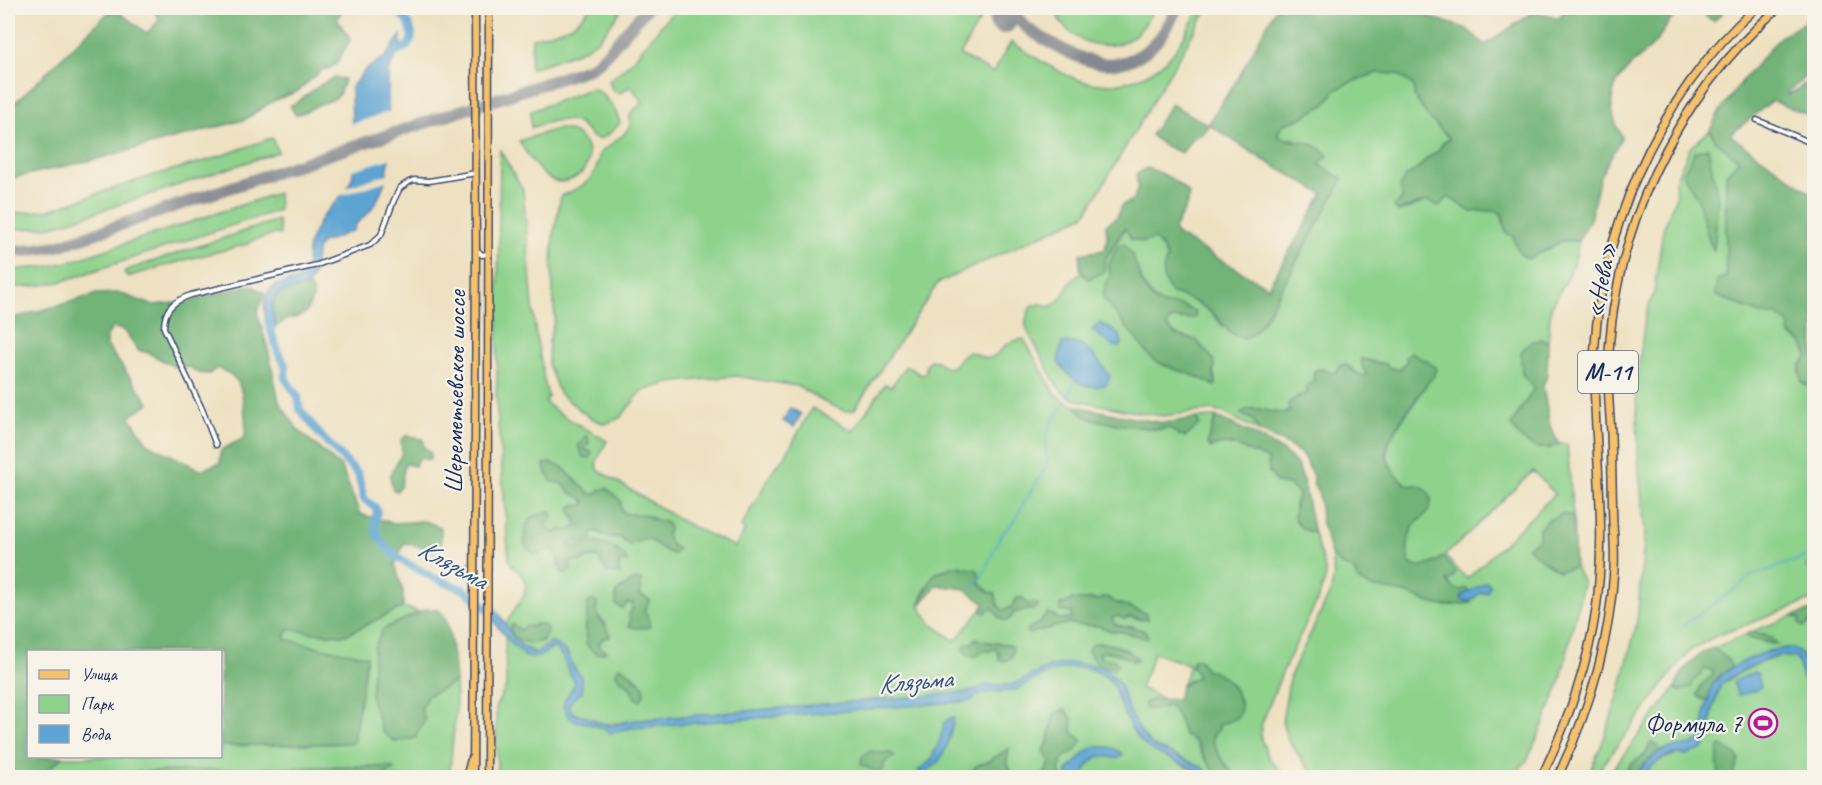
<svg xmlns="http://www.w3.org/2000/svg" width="1822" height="785" viewBox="0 0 1822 785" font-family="Caveat,sans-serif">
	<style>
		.green { fill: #8ed28c; stroke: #548075; stroke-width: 1.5; fill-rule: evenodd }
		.forest { fill: #72b478; stroke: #46726b; stroke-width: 1.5; fill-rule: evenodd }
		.water { fill: #5da4d3; stroke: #3c6a98; stroke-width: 1.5 }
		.pier { fill: #eee1c1 }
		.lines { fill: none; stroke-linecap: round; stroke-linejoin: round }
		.stream { stroke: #5da4d3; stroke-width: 1.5 }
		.river { stroke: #5da4d3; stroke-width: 8 }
		.taxiway { stroke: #848890; stroke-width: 12 }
		.runway { stroke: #848890; stroke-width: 28 }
		.street-casing { stroke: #3b4a6d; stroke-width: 7 }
		.primary-casing { stroke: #3b4a6d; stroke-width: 9 }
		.highway-casing { stroke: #3b4a6d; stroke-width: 10 }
		.street { stroke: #fff; stroke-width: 4 }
		.primary { stroke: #f7c06b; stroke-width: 6 }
		.highway { stroke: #f7c06b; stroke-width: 7 }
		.labels { text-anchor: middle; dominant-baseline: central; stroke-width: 4.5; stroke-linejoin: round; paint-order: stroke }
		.shield { fill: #f7f3e8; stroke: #5d6a87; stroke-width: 1.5 }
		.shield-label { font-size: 24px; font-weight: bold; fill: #1b2f5e }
		.street-label { font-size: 26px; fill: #1b2f5e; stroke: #f7f3e8 }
		.poi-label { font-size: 26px; fill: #1b2f5e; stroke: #f7f3e8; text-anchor: end }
		.water-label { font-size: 27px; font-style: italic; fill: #325887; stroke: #f7f3e8 }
	</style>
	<rect width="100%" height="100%" fill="#f7f3e8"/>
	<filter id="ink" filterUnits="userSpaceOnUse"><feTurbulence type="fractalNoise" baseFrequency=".0167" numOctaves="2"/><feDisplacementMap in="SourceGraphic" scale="12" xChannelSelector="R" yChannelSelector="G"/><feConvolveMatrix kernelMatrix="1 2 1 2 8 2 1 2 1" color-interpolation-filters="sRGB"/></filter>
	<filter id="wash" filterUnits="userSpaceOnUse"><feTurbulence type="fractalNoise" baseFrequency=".008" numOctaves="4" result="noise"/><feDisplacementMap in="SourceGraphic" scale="24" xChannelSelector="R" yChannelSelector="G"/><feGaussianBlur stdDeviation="1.35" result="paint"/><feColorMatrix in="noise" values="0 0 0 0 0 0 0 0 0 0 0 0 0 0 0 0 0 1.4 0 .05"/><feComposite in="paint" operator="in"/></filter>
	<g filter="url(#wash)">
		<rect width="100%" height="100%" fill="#eee1c1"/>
		<g class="green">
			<path d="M 589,8 L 623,8 L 599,39 L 583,50 L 530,69 L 532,38 C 555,31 576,29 589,8 Z"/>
			<path d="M 676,8 L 980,8 L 977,13 L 981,18 L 960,55 L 993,73 L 1011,42 C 1033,55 1055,72 1079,80 C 1111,91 1149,80 1171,55 C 1183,42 1191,23 1199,8 L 1208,8 L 1087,212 L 1081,217 L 938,283 L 854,410 L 845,411 L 828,404 L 797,386 L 736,376 L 669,383 L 642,391 L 620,418 L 605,424 L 589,417 L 559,393 L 548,364 L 549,341 L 555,318 L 552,276 L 553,238 L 561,196 C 585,186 596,181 600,153 L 623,135 L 630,126 L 630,115 L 632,111 L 643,103 L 631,86 L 620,93 L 613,91 L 609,81 L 631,62 Z"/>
			<path d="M 1055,8 L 1155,8 C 1149,17 1144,28 1135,35 C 1108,58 1062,40 1055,8 Z"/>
			<path d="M 1377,73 L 1397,74 L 1414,86 L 1414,96 L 1450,140 L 1444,142 L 1437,152 L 1426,159 L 1418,169 L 1407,175 L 1399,212 L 1427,201 L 1449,197 L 1471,212 C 1480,211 1493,209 1501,214 L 1506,232 L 1513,237 L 1520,254 L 1528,259 L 1561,241 L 1578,241 L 1577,253 L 1569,276 L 1551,307 L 1548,342 L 1542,339 L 1534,388 L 1548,449 L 1559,444 L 1567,444 L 1573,516 L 1562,514 L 1558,571 L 1575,567 L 1583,583 L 1560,683 L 1544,723 L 1527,760 L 1513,777 L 1318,777 L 1308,768 L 1288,740 L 1282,722 L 1290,676 L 1331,591 L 1334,575 L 1331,554 L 1340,564 L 1353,569 L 1359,581 L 1409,594 L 1433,604 L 1445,606 L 1471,603 L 1470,601 L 1480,593 L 1487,592 L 1483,584 L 1470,592 L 1468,590 L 1455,590 L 1447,580 L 1439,562 C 1432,565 1427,564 1421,568 L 1410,564 C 1406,553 1407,542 1411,531 C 1414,522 1425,518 1429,509 C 1435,496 1423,482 1410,486 C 1400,481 1396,476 1391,466 C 1377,441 1407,417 1419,396 C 1424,386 1425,371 1427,360 C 1417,358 1407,362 1399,369 L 1389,368 L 1385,364 L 1362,359 L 1363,369 L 1367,374 L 1363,376 L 1355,372 L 1350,367 L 1337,372 L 1313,377 C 1315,388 1308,396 1297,396 L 1290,412 C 1273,417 1253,401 1241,414 L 1253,420 L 1259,431 L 1224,413 L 1212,410 L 1163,416 L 1124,410 L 1073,399 L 1063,393 L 1056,384 L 1026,328 L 1026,320 L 1031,306 L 1041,304 L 1050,307 C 1059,302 1062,296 1067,288 C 1070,282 1076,277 1081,273 L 1089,279 L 1105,260 L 1125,228 L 1143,242 L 1154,239 C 1171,254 1169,273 1172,294 C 1192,298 1212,309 1223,327 L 1262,323 L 1342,179 L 1318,165 L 1295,139 L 1285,139 L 1277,134 L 1283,124 L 1295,121 L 1326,104 L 1334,91 L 1348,83 ZM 1117,247 L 1141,276 L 1142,283 L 1153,298 L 1164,305 L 1177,305 L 1183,307 L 1182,320 L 1176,318 L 1170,320 L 1167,326 L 1176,335 L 1189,338 L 1215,366 L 1213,371 L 1216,383 L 1215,386 C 1195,372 1172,371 1152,359 L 1106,282 L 1110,277 L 1109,264 ZM 1101,324 L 1115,332 L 1113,346 L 1093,330 ZM 1533,471 L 1555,494 L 1467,579 L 1445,556 Z"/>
			<path d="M 592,88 C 605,94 615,108 620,122 C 617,128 612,131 607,135 C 591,148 588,125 573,121 C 560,118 542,123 531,128 L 531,111 Z"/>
			<path d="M 557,129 C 589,128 602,168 570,180 C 564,182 558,183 552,180 C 538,173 527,154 519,141 Z"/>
			<polygon points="1710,130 1715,140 1739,160 1726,174 1726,277 1715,295 1761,314 1777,315 1788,323 1790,335 1803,343 1808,357 1800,366 1801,381 1809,387 1814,407 1814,558 1806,567 1811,570 1814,566 1814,599 1714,637 1691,650 1677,666 1594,777 1587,778 1603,741 1619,694 1637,622 1645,532 1639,473 1636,390 1645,317 1654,292 1663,230 1676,196 1675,181 1690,148"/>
			<polygon points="272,138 278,152 67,222 47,227 8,230 8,214 49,210 151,176 212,159"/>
			<path d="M 500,150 L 523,190 L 535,330 C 540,352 542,375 548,397 L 545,402 L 560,414 L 607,441 L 596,463 L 598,470 L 683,522 L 735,547 L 745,530 L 741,527 L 776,465 L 778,466 L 781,460 L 783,460 L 812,408 L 853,431 L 885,384 L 891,387 L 906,366 L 922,375 L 926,372 L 926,365 L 930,360 L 937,361 L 947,368 L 954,366 C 957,363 959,358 963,355 C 972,346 980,361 990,358 C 998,356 1002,347 1009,343 C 1013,340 1019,340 1024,339 L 1054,392 L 1063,400 L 1076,406 L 1084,416 L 1108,422 L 1157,430 L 1170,428 L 1179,435 L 1199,424 L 1197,418 L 1217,417 C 1212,425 1212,433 1208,443 L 1211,448 C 1231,437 1249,453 1268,459 L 1269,472 L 1299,493 L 1295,505 L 1302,529 L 1314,533 L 1326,573 L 1325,580 L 1317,601 L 1282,673 L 1261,726 L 1261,739 L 1269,758 L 1286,777 L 1236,777 C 1227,767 1212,748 1213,735 L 1218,730 L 1220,724 C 1225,722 1233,722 1237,717 C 1248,705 1232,683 1222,676 C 1218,673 1213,673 1208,671 C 1203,668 1198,663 1193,660 L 1192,666 L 1196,671 L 1197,677 L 1182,685 L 1190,665 L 1154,653 L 1140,688 L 1164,699 L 1151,700 L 1158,709 L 1164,706 L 1171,706 L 1180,722 L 1184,734 L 1195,741 L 1204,758 L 1220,774 L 1228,777 L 1213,777 L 1203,768 L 1153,746 L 1143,737 L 1129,712 L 1120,685 L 1114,677 L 1073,663 L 1012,685 L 986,686 L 969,692 L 629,721 C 606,727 593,723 571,712 L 569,706 L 571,700 L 582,692 L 581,676 L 575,671 L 567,652 L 550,642 L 541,650 L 536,653 C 521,648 513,640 506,626 C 509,610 532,597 524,579 C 520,571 512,568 509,560 L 496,396 L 497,379 ZM 544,464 L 562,467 L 590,494 L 596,495 L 601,490 L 607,488 C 616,494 616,505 624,512 C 630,518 636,513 643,514 C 649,515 654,520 661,521 L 668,541 L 672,546 L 668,552 L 647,538 L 636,542 L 624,542 L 620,537 L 607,537 L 597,531 L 591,533 L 592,539 L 567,543 L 572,547 L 578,547 L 584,543 L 590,542 L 609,545 L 625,556 L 618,568 L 604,567 C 601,553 591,556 581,562 L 575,560 L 569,564 L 559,566 L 556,553 L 552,548 L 546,550 L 524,534 L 528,522 L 546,524 L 549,530 L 555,533 L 572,530 L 577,526 L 576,519 L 571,514 L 586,503 L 582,498 L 567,490 L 564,484 L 548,476 ZM 960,566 L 965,569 L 972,569 L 978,577 L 980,583 L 996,600 L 998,605 L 1002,610 L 1009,609 L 1014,605 L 1026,604 L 1034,609 L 1014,612 L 1006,621 L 1000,618 L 992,607 L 985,612 L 981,610 L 955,641 L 932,624 L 919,606 L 926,588 L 930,583 ZM 626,586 L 641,588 L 639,594 L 647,628 L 629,626 L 633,603 L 616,605 L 620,588 ZM 1072,599 L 1078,601 L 1091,599 L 1114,602 L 1145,613 L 1142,620 L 1130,617 L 1124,619 L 1118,616 L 1112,618 L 1114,624 L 1120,627 L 1133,626 L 1142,637 L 1124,632 L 1111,631 L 1100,626 L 1077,625 L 1069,623 L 1027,630 L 1039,623 L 1043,618 L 1054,615 L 1059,619 L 1073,619 L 1072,613 L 1066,612 L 1067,603 ZM 587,604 C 598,611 596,617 606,624 L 603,638 L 599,643 L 601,649 L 586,643 L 585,629 L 588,617 ZM 515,626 L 520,630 L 534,626 L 543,641 C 532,645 518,642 512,633 ZM 981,641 L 1006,644 L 999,654 L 996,648 C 985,653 977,648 966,644 ZM 1096,643 L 1116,646 L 1128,650 L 1134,662 C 1123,653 1113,651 1099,652 L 1101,658 L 1107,659 L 1113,669 L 1101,664 ZM 625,669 L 640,681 L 632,692 L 630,686 L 624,683 Z"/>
			<polygon points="278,193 279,210 60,282 35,286 8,288 8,270 46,267 72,261"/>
			<polygon points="278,220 280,234 278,235 275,234 254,240 248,244 185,260 130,276 127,277 124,272 127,270"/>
			<path d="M 403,607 L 419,612 L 383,629 L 421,709 L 427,696 L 455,682 L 456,708 L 450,768 L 453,774 L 451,777 L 380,777 L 395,769 C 386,764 362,768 350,766 L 87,774 L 82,777 L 38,778 L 63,757 L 220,756 L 221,746 L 353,743 L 317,647 L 284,639 L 288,628 L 316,633 L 345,635 Z"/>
			<polygon points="1793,616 1809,624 1814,616 1814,680 1808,676 1806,664 1786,648 1769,651 1732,668 1727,659 1714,648 1745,635 1752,639 1772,644 1765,635 1754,634 1750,632"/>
			<path d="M 505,635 L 512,644 L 526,657 L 555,648 C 565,659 563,659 568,670 C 571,676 574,678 575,684 L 565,700 L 574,721 C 596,721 607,736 631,728 L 975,696 L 987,691 L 1015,690 L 1040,676 L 1059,668 L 1081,667 L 1094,670 L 1105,676 L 1114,685 L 1116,695 L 1134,733 L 1147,747 L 1206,777 L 1082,777 L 1088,765 L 1098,756 L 1118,758 L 1123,755 L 1113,748 L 1095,746 L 1085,753 L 1067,771 L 1070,777 L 1063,777 L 1059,771 L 1063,757 L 1075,751 L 1072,732 L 1072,719 L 1054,714 L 1049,739 L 1044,751 L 1050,762 C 1042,785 1032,777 1011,774 L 1007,761 L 1009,749 L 988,762 L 976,766 L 967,777 L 497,777 L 496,706 L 506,687 Z"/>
			<path d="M 1779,656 L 1795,657 C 1804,669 1796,680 1814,688 L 1814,777 L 1642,778 C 1655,756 1679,754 1701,750 L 1709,738 L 1713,708 L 1721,684 L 1749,667 Z"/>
			<polygon points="1706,668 1713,671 1713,675 1700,687 1704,700 1709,699 1700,740 1689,746 1675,747 1660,751 1657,744 1648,747 1646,754 1630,765 1624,777 1606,778 1675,688 1680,691 1701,674"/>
		</g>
		<g class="forest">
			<path d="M 113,8 L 147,33 L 160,19 L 151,8 L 347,8 L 342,11 L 337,18 C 340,27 347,31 350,40 L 337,63 L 330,68 L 322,70 L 298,91 L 273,101 L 244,120 L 97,159 L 8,179 L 8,94 L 16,102 Z"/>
			<path d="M 1276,8 L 1393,8 L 1424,15 L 1467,29 L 1485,45 L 1533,12 L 1546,14 L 1558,18 L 1567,8 L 1685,8 C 1670,15 1665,31 1655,43 C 1648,51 1638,58 1631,65 C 1607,89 1607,110 1622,137 L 1600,176 L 1590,220 L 1578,241 L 1561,241 C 1553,249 1539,252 1528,259 L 1520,254 L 1513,237 L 1506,232 L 1502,214 C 1493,209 1480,211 1471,212 L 1449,197 L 1439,206 L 1427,201 L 1401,210 L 1398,212 L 1394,207 L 1403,198 L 1400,186 L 1407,175 L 1418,169 L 1426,159 L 1437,152 L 1444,142 L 1450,139 L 1428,117 L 1414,96 L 1414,86 L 1397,74 L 1376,73 L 1348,83 L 1334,91 L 1326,104 L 1295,121 L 1283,124 L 1277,135 C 1296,146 1310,135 1328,156 L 1319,165 L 1343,179 L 1262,323 L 1254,332 L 1244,339 C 1224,333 1228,327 1215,315 C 1203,305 1187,297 1172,294 C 1162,279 1160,275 1167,259 L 1163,248 L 1154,239 L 1143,242 L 1131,239 L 1125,228 L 1105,259 L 1104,272 L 1088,279 C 1079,271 1079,266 1080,254 L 1105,250 L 1107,238 L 1106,225 L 1117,217 L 1122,205 L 1133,200 L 1138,188 L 1136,175 L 1146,168 C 1163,172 1177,181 1189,194 L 1186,207 L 1174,229 L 1177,235 L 1268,287 L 1323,194 L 1262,159 L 1210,125 L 1210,120 L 1237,80 Z"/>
			<polygon points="1697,8 1725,8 1722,13 1714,21 1708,18"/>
			<polygon points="1814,10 1814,72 1810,70 1798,84 1788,91 1788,94 1799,89 1804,84 1811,86 1814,91 1814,117 1772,101 1730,135 1814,195 1814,407 1809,387 1801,381 1800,366 1808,356 1803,343 1790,335 1788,323 1777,315 1761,314 1715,295 1717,280 1726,277 1726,174 1739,160 1715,140 1710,130 1718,114 1743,80 1780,37 1804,23"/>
			<path d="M 334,78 L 344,79 C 338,106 332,97 314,107 C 307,111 304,113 296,115 L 290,106 C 306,98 317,84 334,78 Z"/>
			<polygon points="1171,104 1209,125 1202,134 1192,138 1182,153 1163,145 1151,135"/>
			<polygon points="1708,148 1718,198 1714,252 1709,240 1698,200 1683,174 1695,152"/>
			<path d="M 1123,243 C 1141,259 1136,290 1159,303 C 1165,306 1172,303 1178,305 C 1184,306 1190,309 1196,312 L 1195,318 C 1187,320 1179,317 1170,320 L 1167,326 L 1176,335 L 1196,340 L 1213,359 L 1215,366 L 1213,372 L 1216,383 L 1215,386 C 1195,372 1172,371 1152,359 L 1103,298 L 1106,282 L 1110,277 L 1109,264 L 1117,247 Z"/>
			<path d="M 250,285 L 265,293 L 257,312 L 268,349 L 279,402 L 298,430 L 341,467 L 360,514 L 393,523 L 424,521 L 441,527 L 441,543 L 436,549 L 404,543 L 395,565 L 403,591 L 403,607 L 345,635 L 316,633 L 288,629 L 285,639 L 317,647 L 367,656 L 353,743 L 221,746 L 220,652 L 28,652 L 28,756 L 63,757 L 38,777 L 8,777 L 8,316 L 18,317 L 97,294 L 119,293 L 152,305 L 186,302 ZM 113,327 L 125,331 L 138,350 L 149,353 L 178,369 L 189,367 L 198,373 L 209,374 L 217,368 C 240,375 242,388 244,409 C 246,419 247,428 244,438 L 221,450 L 220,463 L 200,470 L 147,443 L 130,417 L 149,403 L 107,346 L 107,336 Z"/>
			<path d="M 308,285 L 313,293 L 313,298 L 306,312 L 298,317 L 287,319 L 276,327 C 272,315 269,297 283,291 C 291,288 300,290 308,285 Z"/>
			<path d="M 1542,339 L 1548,342 L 1547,376 L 1543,386 L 1550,426 L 1559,444 C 1537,455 1522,443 1511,425 L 1534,388 L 1522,374 L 1521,352 L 1530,342 Z"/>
			<path d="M 1411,352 C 1416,354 1417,357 1422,359 C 1428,362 1431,362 1436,369 L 1434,375 C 1423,390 1386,436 1386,452 C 1386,466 1398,480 1410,486 C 1424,482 1435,495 1429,509 C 1425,518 1414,521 1411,531 C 1407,542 1406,553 1410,564 L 1421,568 C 1429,563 1436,565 1442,557 L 1456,572 L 1453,578 L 1447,581 C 1451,587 1454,590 1462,590 L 1464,588 L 1470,592 L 1463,595 L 1465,601 L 1472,603 L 1445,606 L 1433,604 L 1409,594 L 1371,587 L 1359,581 L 1353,569 L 1340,564 L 1331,554 L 1321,520 L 1319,494 L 1313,483 L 1313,476 L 1305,459 L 1301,454 L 1286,444 L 1259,431 L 1253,420 L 1241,414 C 1253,401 1273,417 1290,412 L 1288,405 L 1291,400 L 1308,393 L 1305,388 L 1309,383 L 1314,383 L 1314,371 C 1321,368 1325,368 1331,373 L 1337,372 L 1339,366 L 1345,364 L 1355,372 L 1363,376 L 1367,374 L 1363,370 L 1361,358 C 1367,361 1379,364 1385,364 L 1390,368 L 1399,369 L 1406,363 L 1406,357 Z"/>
			<path d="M 1076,406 L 1133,418 L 1164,423 L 1197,418 L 1199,424 L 1186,437 L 1179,435 L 1170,428 C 1154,430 1098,423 1085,416 C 1082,414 1078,409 1076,406 Z"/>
			<path d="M 1217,417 C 1238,427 1286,447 1297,465 C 1305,477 1310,517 1314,533 L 1302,529 L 1294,518 L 1295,505 L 1299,493 L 1289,485 L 1277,483 L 1269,472 L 1268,459 C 1248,453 1231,437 1211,448 L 1207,443 C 1212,433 1212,425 1217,417 Z"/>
			<polygon points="407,435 423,439 424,447 430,452 431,456 428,460 420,458 417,460 415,466 407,464 404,466 401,486 397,491 393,490 390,475 402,453 401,440"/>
			<path d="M 585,436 L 588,437 L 589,444 L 584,448 L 586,450 L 592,452 L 590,458 L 583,457 C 576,441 577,450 585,436 Z"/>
			<path d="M 550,463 L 562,467 L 590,494 L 596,494 L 601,490 L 607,488 L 621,501 C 619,521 633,512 643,514 C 646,515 649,518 652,519 C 657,521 662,521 667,523 L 669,529 L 666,535 L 672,546 L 678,549 L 674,554 L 668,552 L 647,538 L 629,545 L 620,537 L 607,537 L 597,531 L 591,533 L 592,539 L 568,543 L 572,547 L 578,547 L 584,543 L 590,542 L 609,545 L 625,556 L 627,562 L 620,562 L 618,568 L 620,574 L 607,573 C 599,558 599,550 580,562 L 575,560 L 570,564 L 571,570 L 567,574 L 561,572 L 556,553 L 552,548 C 546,550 542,554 535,555 L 526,547 L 524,541 L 526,528 L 532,517 L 550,511 L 553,515 L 546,524 L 549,530 L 555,533 L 560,529 C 567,532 571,531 577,525 C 576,519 571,514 570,508 L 575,504 L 580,506 L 586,503 C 578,492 572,499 563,484 L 551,481 L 545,470 L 544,464 Z"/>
			<polygon points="1562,514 1573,516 1575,567 1559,571 1543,561 1527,547 1539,539 1539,528 1548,520"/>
			<path d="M 954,566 L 978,570 L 980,583 L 989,592 L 995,593 L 998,605 L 1002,610 C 1011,609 1013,605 1017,598 L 1023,598 L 1027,604 L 1033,603 L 1039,605 L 1034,609 L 1014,612 L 1011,618 L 1006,621 L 1000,618 L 992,607 L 985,613 L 981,610 L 985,604 L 965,589 L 937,585 L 919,606 L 932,577 L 936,573 Z"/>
			<polygon points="636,579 642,581 639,594 650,600 644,611 648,616 650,627 635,628 629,626 630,620 629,614 633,609 633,603 627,603 622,608 616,605 616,592"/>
			<path d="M 1103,597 L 1109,598 L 1114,602 L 1145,613 L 1148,620 L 1130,617 L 1124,619 L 1118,616 L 1112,618 L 1114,624 C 1124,628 1135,626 1145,631 L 1148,637 L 1142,637 L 1123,632 L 1111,631 L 1099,626 L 1077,625 L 1069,623 L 1028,634 L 1027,630 L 1039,623 L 1048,613 L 1059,619 L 1072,619 L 1072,613 L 1060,611 L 1060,604 L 1067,603 L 1072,599 C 1081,602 1089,598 1098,601 Z"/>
			<path d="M 592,600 L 597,603 C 593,617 607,623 610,637 L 603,638 L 599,643 L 601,649 L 606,650 L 606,652 C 596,656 591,652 586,643 C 587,637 585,632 586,626 C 587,618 588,612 587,604 Z"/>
			<path d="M 427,609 C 432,609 437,609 441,612 C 451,621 454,667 455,682 L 427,696 L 421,709 L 425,720 L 415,738 L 395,742 L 382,731 L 371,698 L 374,648 L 383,629 Z"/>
			<path d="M 1814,609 C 1815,617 1811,624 1803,627 L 1799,623 L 1800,619 L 1793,616 Z"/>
			<path d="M 512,624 L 520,630 L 525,626 L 531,627 L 536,624 L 542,624 L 547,628 C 546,648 525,645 513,636 L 510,627 Z"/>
			<polygon points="1750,632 1772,638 1777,644 1752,639 1745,635"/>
			<path d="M 976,638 C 987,645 1000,641 1012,646 L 1013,652 L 1011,658 L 1005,661 L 999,660 L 999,654 L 996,648 L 990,651 L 983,651 C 976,659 970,658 963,650 L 966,644 L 972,643 Z"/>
			<path d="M 1096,643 C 1113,642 1126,648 1138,659 L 1137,661 C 1121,658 1119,649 1099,653 L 1101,658 L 1114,660 L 1118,665 L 1113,669 L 1095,662 L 1088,651 L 1090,645 Z"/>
			<path d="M 1714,648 L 1727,659 L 1732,668 C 1718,672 1712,685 1709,699 L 1704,700 L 1697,695 L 1703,683 L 1713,675 L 1713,671 L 1705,668 C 1704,670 1703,672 1701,674 C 1697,679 1692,679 1692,687 L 1680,691 L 1675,688 C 1680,672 1697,651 1714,648 Z"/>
			<path d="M 1199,659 L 1206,670 C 1211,671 1216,672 1220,675 C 1231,681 1247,705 1237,717 C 1233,721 1225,722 1220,724 L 1218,730 L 1213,735 C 1212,748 1227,768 1236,777 C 1213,778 1208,765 1199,746 C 1197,741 1189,738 1184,735 L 1180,722 L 1171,706 C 1162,706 1155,711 1145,709 L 1145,703 L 1151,700 L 1177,699 L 1182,685 L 1197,677 L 1196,671 L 1192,666 L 1193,660 Z"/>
			<polygon points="619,667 625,669 644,687 644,693 641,701 635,698 630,686 619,679 616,673"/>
			<polygon points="1065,709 1072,719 1072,732 1082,740 1075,751 1063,758 1059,771 1063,777 1041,777 1046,774 1050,762 1044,751 1049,739 1054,714"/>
			<polygon points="1651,742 1657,744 1660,751 1643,765 1635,777 1624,778 1630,765 1646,754"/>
			<path d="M 1722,746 L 1736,755 L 1739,759 L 1733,777 L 1720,777 C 1717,768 1717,757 1719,747 Z"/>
			<polygon points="1009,748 1007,761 1011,774 1027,777 967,777 976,766 988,762"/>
			<path d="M 871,751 L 883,753 L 890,753 L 895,756 L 884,763 L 884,769 L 879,773 L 861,765 C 861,757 863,754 871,751 Z"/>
			<path d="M 350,766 C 362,768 386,764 395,769 L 380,778 L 82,777 L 87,774 Z"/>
		</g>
		<g class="water">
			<path d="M 401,35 L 401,46 L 404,50 L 395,57 L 388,72 L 389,162 L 386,179 L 379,197 L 370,211 L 355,225 L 354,230 L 320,244 C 313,254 317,269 311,280 C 301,299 259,277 276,327 L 268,330 C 265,316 259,294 276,285 C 283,282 293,281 300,279 C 310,269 306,255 309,243 C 311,239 313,234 315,230 C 324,207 346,199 353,175 L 351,88 L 365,70 L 386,56 Z"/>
			<polygon points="1100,323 1115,332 1120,336 1122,343 1120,347 1113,346 1092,330"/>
			<path d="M 1062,343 C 1089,341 1095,357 1110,376 L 1106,385 C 1083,391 1071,379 1058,362 Z"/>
			<polygon points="790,408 801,414 794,427 783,421"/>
			<polygon points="1486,582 1489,583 1490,586 1487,592 1480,593 1470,601 1465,601 1461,598 1463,595"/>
			<path d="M 493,607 C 511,625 508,644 536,653 L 541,650 L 550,642 C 575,652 565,661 581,676 L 582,692 L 572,700 L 569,706 L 572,712 L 577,715 L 583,715 L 600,723 L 612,726 L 629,721 L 969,692 L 986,685 L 1012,685 L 1049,667 L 1059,664 L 1073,663 L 1095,665 L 1106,669 L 1120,685 L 1129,712 L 1144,737 L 1153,746 L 1203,768 L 1213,777 L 1206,777 C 1189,762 1162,760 1145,745 C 1132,733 1124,715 1118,698 C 1116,694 1116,688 1113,685 C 1109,677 1100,672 1091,669 C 1063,662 1042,676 1018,688 C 1002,696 984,686 971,701 L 631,728 L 610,733 L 605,729 L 587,723 L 574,721 L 569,717 L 563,706 L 565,700 L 575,684 C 574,678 571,676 568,670 C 563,659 565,658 555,648 L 549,649 C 543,657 536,658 526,657 L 512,644 L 493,621 Z"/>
			<path d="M 1786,648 L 1794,649 L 1803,656 L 1807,674 L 1814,680 L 1814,688 C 1795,680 1805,669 1795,657 L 1779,656 L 1762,661 L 1737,674 L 1721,684 L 1713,708 L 1706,745 L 1701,750 L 1686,755 C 1671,750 1650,764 1642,777 L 1635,777 C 1645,762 1658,749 1677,747 C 1687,746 1693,746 1700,740 L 1703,735 L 1705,712 L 1712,685 L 1719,677 L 1728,670 L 1749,659 L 1769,651 Z"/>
			<polygon points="1754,672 1757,673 1761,687 1757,690 1738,695 1733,682"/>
			<path d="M 952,717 L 954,718 C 949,740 945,766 921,773 L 918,771 L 931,760 L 940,740 L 944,723 Z"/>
			<polygon points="1095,746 1113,748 1124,755 1118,758 1098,756 1088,765 1082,777 1070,777 1067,772 1085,753"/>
		</g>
		<g class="pier">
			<polygon points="391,111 392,158 350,171 349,125"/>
			<polygon points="390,173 389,180 336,197 344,188"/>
		</g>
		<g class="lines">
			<g class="stream">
				<polyline points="1068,397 1075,380"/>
				<polyline points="972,588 982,576 1001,535 1015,520 1023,504 1045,469 1047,461 1045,444 1049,427 1066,402"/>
				<polyline points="1682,626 1731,592 1749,577 1814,554"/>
			</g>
			<g class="river">
				<path d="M 393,8 C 403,15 419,32 408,45 C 405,49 399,50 395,53"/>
				<polyline points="268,321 278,352 286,366 285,378 298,397 300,410 303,413 321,436 358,474 364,499 375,507 377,511 375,523 377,535 385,546 398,558 434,578 465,590 498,618"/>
				<polyline points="1803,663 1806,672 1814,679"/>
			</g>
			<g class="taxiway">
				<path d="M 1016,8 C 1018,25 1032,32 1046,40 C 1083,62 1119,79 1155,43 C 1165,34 1171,19 1177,8"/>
				<polyline points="8,250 24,251 58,246 285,169 588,69 600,61 647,8"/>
			</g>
			<polyline class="runway" points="1003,20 1010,8"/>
		</g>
	</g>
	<g filter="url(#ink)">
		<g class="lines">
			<g class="street-casing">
				<g id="street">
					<polyline points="1757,120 1814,144"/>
					<polyline points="477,250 482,255 487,254 489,251"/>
					<path d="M 216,445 L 202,409 L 164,328 C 164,309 173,301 191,295 L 317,265 L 370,245 L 381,235 L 394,200 L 400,188 L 409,182 L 414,180 L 429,181 L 476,173"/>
				</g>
			</g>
			<g class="primary-casing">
				<g id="primary">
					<polyline points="466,778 471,759"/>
					<polyline points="473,778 476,250 475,8"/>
					<polyline points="487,778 489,8"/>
				</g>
			</g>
			<g class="highway-casing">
				<g id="highway">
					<path d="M 1541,778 C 1567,724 1587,670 1596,610 C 1607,533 1595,452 1594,375 C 1593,243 1657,95 1756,8"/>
					<path d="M 1557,778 C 1589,712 1610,643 1614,569 C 1615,554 1614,539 1613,524 C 1612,494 1612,464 1611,434 C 1610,414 1608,394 1608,375 C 1611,232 1672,102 1778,8"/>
				</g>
			</g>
			<use href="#street" class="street"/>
			<use href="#primary" class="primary"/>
			<use href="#highway" class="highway"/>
		</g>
	</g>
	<defs>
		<g id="stadium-ring" transform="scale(1.5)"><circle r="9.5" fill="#f7f3e8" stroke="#b5179e" stroke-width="1.5"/><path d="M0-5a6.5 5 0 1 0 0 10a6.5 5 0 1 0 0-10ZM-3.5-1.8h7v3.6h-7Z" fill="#b5179e"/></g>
	</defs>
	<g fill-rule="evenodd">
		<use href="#stadium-ring" x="1763" y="723"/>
	</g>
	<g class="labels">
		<rect class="shield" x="1578" y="351" width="60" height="42" rx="4.5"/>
		<g class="shield-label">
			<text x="1608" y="372">М-11</text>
		</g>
		<g class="street-label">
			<text transform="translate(1601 280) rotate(-79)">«Нева»</text>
			<text transform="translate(455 392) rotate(-89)">Шереметьевское шоссе</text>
		</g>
		<g class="poi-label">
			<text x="1742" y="723">Формула 7</text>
		</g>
		<g class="water-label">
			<text transform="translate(453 564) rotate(29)">Клязьма</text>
			<text transform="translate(915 681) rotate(-5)">Клязьма</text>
		</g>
	</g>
	<rect width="1822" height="785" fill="none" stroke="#f7f3e8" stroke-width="30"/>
	<rect x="27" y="650" width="195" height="108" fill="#f7f3e8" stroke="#9fa5b1" stroke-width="1.5"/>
	<rect x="39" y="670" width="30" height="9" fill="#f7c06b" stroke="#9fa5b1" stroke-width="1.5"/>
	<text x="81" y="680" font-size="18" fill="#1b2f5e">Улица</text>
	<rect x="39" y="695" width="30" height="18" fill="#8ed28c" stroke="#9fa5b1" stroke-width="1.5"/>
	<text x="81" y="710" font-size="18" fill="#1b2f5e">Парк</text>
	<rect x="39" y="725" width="30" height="18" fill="#5da4d3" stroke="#9fa5b1" stroke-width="1.5"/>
	<text x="81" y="740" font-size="18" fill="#1b2f5e">Вода</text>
</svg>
